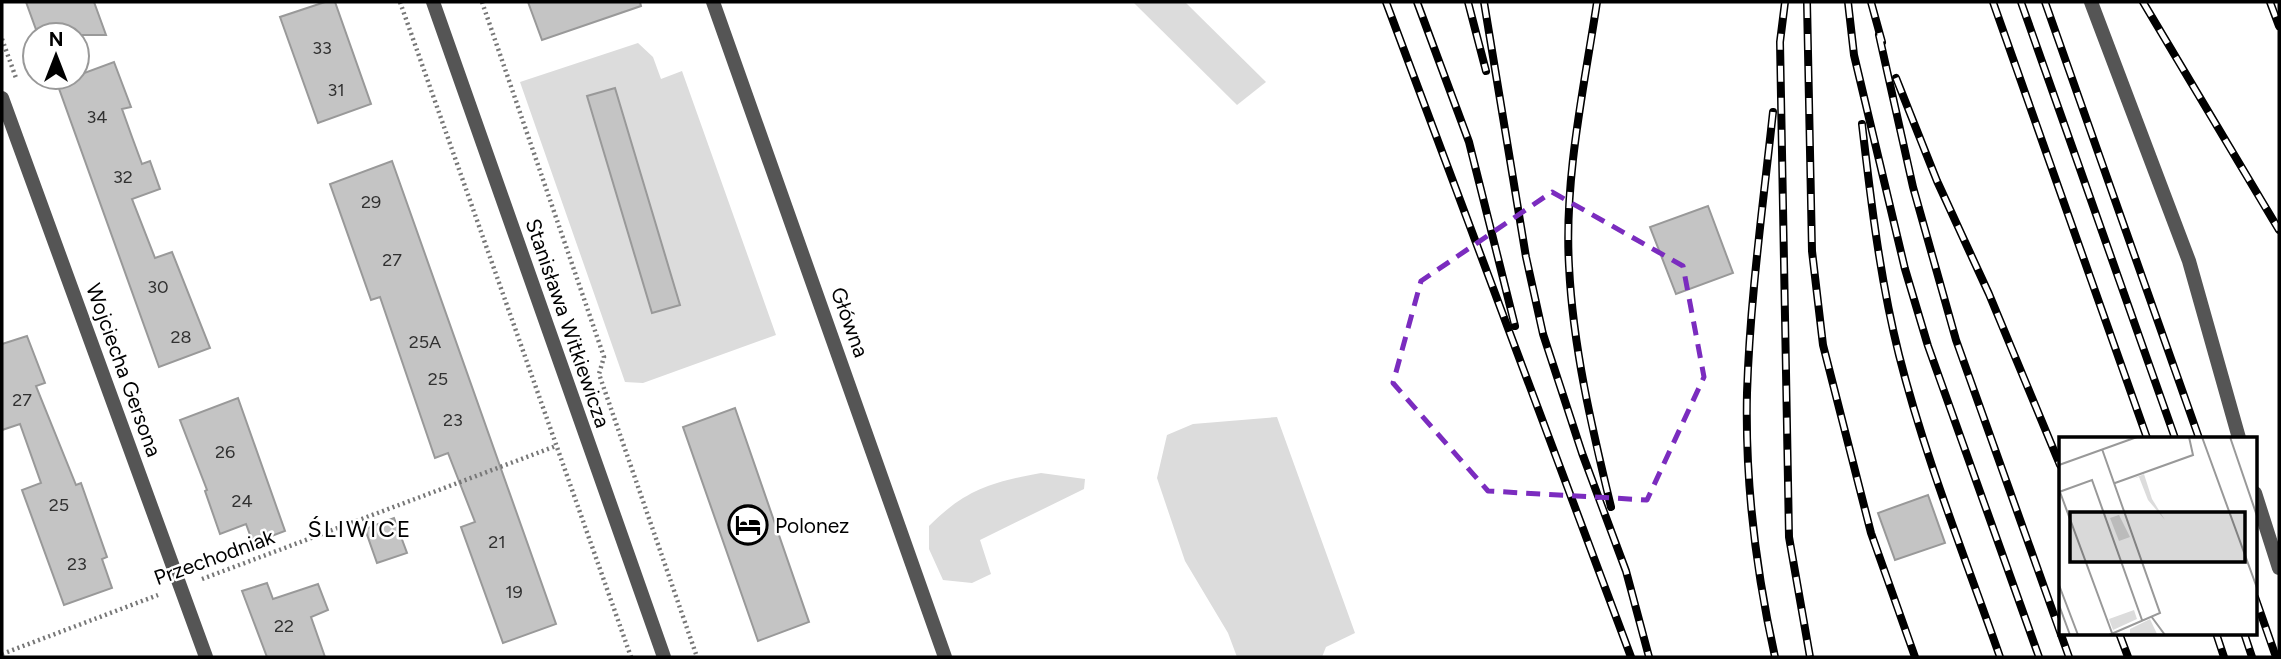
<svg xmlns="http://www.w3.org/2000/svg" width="2281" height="659" viewBox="0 0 2281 659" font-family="Figtree,sans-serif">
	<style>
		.green { fill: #dcdcdc }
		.building { fill: #c4c4c4; stroke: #999; stroke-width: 2 }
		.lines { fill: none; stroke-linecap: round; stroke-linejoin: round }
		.path { stroke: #777; stroke-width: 4.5; stroke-dasharray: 2 3.5; stroke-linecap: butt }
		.service { stroke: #555; stroke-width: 14 }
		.minor { stroke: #555; stroke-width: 14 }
		.rail-casing { stroke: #000; stroke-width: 8 }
		.rail { stroke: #fff; stroke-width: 5; stroke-dasharray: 16; stroke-linecap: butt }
		.marked { fill: none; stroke: #7b2cbf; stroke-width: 5; stroke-dasharray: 14 9; stroke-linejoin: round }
		.labels { text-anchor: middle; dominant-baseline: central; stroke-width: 5; stroke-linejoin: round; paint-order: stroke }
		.number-label { font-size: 18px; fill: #313131 }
		.street-label { font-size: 21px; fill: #000; stroke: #fff }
		.poi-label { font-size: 21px; fill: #000; stroke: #fff; text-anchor: start }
		.neighbourhood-label { font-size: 23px; letter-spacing: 2px; fill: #000; stroke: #fff }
		.inset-road { fill: none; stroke: #999; stroke-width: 2 }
		.view { fill: #000; fill-opacity: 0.15; stroke: #000; stroke-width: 3.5 }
		.inset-edge { fill: none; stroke: #000; stroke-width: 3.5 }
	</style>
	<rect width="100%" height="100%" fill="#fff"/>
	<g class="green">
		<polygon points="1133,2 1185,2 1266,82 1237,105"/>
		<polygon points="638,43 653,57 661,79 682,71 776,335 643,383 625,382 520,82"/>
		<polygon points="1277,417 1355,633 1326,647 1322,657 1237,657 1228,633 1185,561 1157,478 1167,435 1193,424"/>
		<path d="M 1041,473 L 1085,479 L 1084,489 L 980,540 L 991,574 L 972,583 L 943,580 L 929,549 L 929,526 C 965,490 991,482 1041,473 Z"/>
	</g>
	<g class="building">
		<polygon points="26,2 94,2 106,35 38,35"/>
		<polygon points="325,2 335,2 371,104 318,123 280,17"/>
		<polygon points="528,2 640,2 641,6 542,40"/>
		<polygon points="114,62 131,107 122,109 132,137 142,164 150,161 160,189 132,199 155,258 172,252 210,348 159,367 57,83"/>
		<polygon points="615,88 680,305 652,313 587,96"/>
		<polygon points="392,161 556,624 503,643 461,527 475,522 448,453 435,458 380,297 371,300 330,184"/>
		<polygon points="1708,206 1733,273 1676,294 1650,227"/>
		<polygon points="27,336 45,383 36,386 76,485 81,483 107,557 102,559 112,588 64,605 22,490 41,483 20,424 2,430 2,344"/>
		<polygon points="238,398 285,531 253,543 246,524 220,534 205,491 207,490 180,420"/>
		<polygon points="735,408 809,622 758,641 683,427"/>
		<polygon points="1928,495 1945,543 1895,560 1878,513"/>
		<polygon points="394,518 407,553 377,563 365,529"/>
		<polygon points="267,583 273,599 318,584 328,610 311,617 325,657 267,657 242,591"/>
	</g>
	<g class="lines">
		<g class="path">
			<polyline points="400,2 631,657"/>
			<polyline points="482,2 604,357 599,374 697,657"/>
			<polyline points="2,39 16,78"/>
			<polyline points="202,579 556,446"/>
			<polyline points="2,654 158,595"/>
		</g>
		<g class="service">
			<polyline points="713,2 945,657"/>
			<polyline points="2091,2 2189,261 2239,438"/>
			<polyline points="2255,493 2279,568"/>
		</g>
		<g class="minor">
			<polyline points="433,2 664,657"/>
			<polyline points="2,98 206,657"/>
		</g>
		<g class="rail-casing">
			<g id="rail">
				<polyline points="1386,2 1631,657"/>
				<polyline points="1417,2 1469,142 1515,326"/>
				<polyline points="1468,2 1486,71"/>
				<polyline points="1484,2 1526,257 1543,334 1582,453 1626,571 1649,657"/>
				<path d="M 1597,2 C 1584,88 1564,178 1569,266 C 1573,348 1592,428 1611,507"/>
				<polyline points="1785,2 1780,42 1789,537 1810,657"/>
				<polyline points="1807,2 1812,251 1823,345 1871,533 1915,657"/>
				<polyline points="1848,2 1854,55 1905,269 1928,346 2039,657"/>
				<polyline points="1871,2 1882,42"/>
				<polyline points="1993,2 2147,438"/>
				<polyline points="2021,2 2175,438"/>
				<polyline points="2045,2 2199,438"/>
				<polyline points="2143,2 2279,230"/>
				<polyline points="2270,2 2279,26"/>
				<polyline points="1879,35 1913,187 1956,340 2069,657"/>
				<polyline points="1896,78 1937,181 1989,294 2060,465"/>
				<path d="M 1773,112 C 1763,205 1750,299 1747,393 C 1745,482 1756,571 1775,657"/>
				<path d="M 1862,124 C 1871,202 1880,279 1899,355 C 1925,458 1965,557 2000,657"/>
				<polyline points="2255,597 2276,657"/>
				<polyline points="2119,633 2128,657"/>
				<polyline points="2216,633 2224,657"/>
				<polyline points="2244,633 2252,657"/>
			</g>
		</g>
		<use href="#rail" class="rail"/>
	</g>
	<path class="marked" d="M 1552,192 L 1683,266 L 1704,377 L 1647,500 L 1488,491 L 1393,383 L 1421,281 Z"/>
	<defs>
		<g id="hotel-ring" transform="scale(2.0125)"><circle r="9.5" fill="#fff" stroke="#000" stroke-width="1.5"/><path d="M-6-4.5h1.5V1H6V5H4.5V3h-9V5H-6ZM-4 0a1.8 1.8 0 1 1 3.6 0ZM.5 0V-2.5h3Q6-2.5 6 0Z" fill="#000"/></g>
	</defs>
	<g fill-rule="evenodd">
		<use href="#hotel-ring" x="748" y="525"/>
	</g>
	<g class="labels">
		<g class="number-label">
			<text x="322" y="48">33</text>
			<text x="336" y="90">31</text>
			<text x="97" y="117">34</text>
			<text x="123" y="177">32</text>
			<text x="371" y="202">29</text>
			<text x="392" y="260">27</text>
			<text x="158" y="287">30</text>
			<text x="181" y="337">28</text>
			<text x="425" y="342">25A</text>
			<text x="438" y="379">25</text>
			<text x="22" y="400">27</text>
			<text x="453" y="420">23</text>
			<text x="225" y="452">26</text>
			<text x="242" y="501">24</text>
			<text x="59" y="505">25</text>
			<text x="497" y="542">21</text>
			<text x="77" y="564">23</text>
			<text x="514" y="592">19</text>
			<text x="284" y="626">22</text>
		</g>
		<g class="street-label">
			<text transform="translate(850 322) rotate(70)">Główna</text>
			<text transform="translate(568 323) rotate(71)">Stanisława Witkiewicza</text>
			<text transform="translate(124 370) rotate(70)">Wojciecha Gersona</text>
			<text transform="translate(214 557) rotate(-20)">Przechodniak</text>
		</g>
		<g class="poi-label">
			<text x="775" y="525">Polonez</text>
		</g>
		<g class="neighbourhood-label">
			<text x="360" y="529">ŚLIWICE</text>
		</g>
	</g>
	<g transform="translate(2059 437)">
		<rect width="198" height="198" fill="#fff"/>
		<path d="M 85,37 L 93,62 L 106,83 L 89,63 L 80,40 L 74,42 ZM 60,78 L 71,100 L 60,104 L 51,81 ZM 75,173 L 78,182 L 54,193 L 50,182 ZM 91,182 L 98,197 L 71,198 L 71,192 Z" fill="#dcdcdc"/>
		<path class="inset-road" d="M 143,0 L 198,151M 171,0 L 198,79M 43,12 L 101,176 L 50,198M 0,28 L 78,0M 56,46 L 134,18 L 130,0M 0,55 L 33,43 L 83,183M 1,55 L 53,196M 0,148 L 19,198M 0,168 L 11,198M 92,179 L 106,198"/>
		<path class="view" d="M 11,75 L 186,75 L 186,125 L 11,125 Z"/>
		<rect width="198" height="198" class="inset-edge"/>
	</g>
	<rect width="2281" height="659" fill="none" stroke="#000000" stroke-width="7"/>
	<g transform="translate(56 56)"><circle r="33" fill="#ffffff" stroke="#999999" stroke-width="2"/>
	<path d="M0-5L12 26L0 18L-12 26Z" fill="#000000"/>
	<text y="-10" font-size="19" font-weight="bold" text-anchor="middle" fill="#000000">N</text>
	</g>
</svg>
